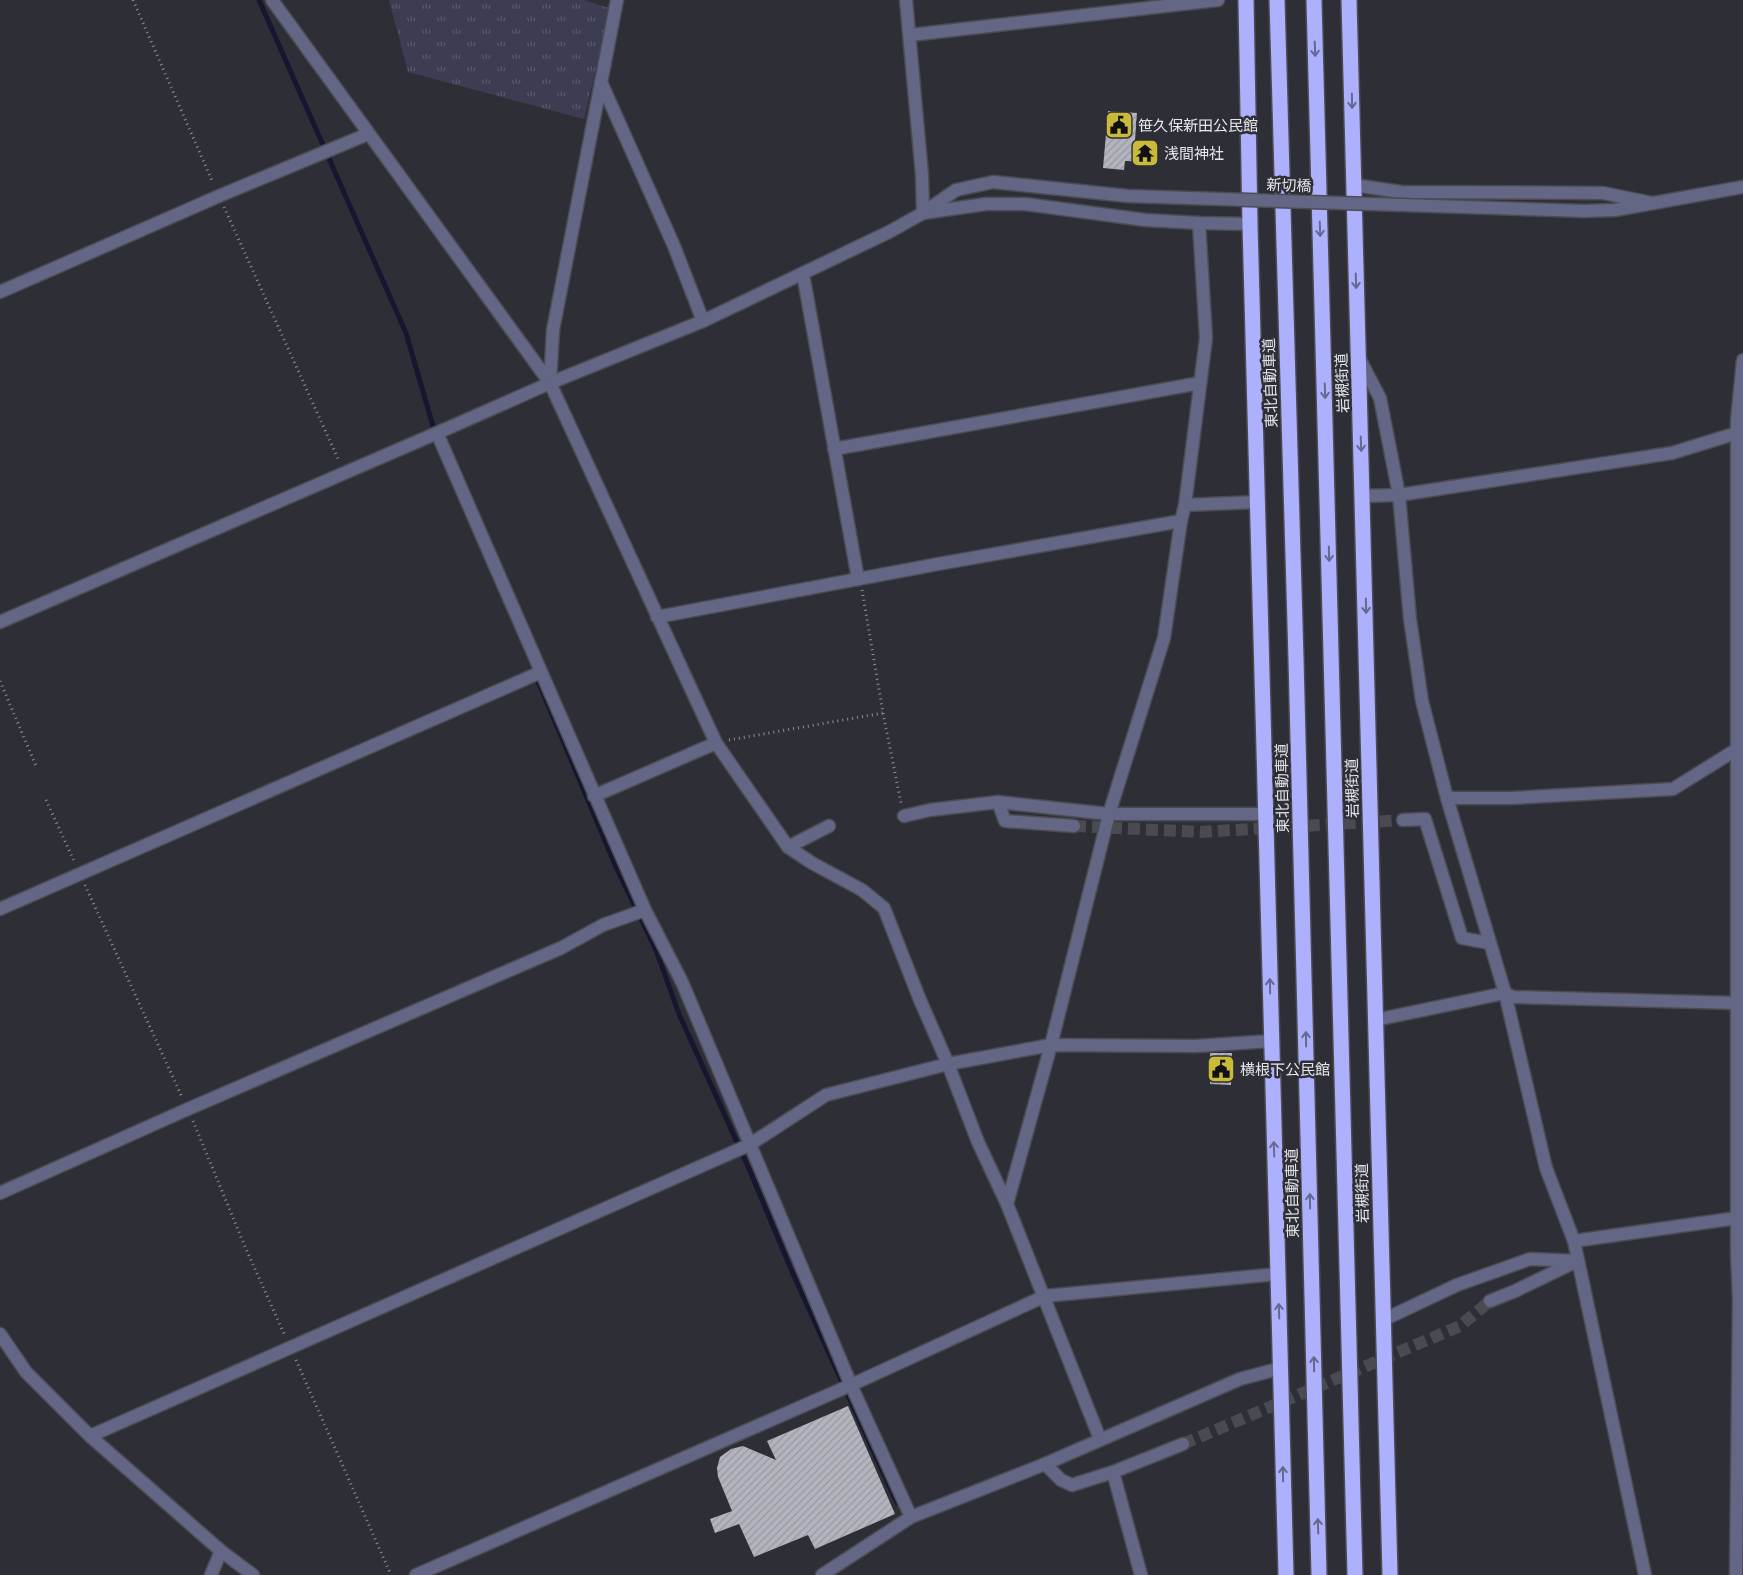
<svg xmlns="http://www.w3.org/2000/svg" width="1743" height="1575" viewBox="0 0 1743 1575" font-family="Poppins,'Noto Sans JP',sans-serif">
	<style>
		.grass { fill: url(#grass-tufts) }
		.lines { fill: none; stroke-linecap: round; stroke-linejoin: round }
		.stream { stroke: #161630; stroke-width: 5 }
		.building { fill: url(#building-hatch) }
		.minor-tunnel { stroke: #4a4a51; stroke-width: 12; stroke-dasharray: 12 6; stroke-linecap: butt }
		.minor-casing { stroke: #4b4c53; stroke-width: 15 }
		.highway-casing { stroke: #4b4c53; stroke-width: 18 }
		.path { stroke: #8e8f95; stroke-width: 3; stroke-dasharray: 1 4; stroke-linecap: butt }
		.minor { stroke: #646685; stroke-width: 12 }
		.highway { stroke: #adb0fd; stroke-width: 15 }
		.minor-bridge-casing { stroke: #4b4c53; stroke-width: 15; stroke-linecap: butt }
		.minor-bridge { stroke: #646685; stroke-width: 12 }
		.oneway { stroke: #676890 }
		.labels { text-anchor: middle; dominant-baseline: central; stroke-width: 5; stroke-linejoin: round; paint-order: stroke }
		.poi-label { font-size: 15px; fill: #e6e7ec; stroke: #2e2e36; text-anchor: start }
		.street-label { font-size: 15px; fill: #e6e7ec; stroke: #2e2e36 }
	</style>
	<defs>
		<pattern id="grass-tufts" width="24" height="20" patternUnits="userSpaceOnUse" patternTransform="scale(1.25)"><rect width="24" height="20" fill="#3c3d53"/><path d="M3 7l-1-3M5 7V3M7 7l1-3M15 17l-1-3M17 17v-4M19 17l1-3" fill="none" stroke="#58596c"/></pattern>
		<pattern id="building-hatch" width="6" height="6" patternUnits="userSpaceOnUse" patternTransform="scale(1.25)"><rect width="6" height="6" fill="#b3b4be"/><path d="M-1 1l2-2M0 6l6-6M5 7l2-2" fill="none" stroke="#9898a0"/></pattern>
	</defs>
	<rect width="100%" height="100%" fill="#2e2e36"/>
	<polygon class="grass" points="389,0 583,0 610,8 584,119 408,72"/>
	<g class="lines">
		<g class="stream">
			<polyline points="259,0 406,333 435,433"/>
			<polyline points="538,681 616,867 656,950 679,1014 750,1171 793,1274 897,1503"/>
		</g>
	</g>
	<g class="building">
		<polygon points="1108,111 1137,113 1135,140 1148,140 1148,145 1153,145 1152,162 1125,161 1124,170 1103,168"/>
		<polygon points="1210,1053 1232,1053 1231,1085 1210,1084"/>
		<polygon points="848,1406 895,1514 815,1549 808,1535 754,1557 739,1524 715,1533 710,1519 732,1511 718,1477 717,1468 720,1457 731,1449 743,1446 776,1460 767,1441"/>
	</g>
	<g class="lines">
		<g class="minor-tunnel">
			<polyline points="1074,826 1201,832 1403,820"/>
			<polyline points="1183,1444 1460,1326 1490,1301"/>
		</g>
		<g class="minor-casing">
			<g id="minor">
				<polyline points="272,0 550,383 716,743 788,847 812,863 862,890 884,908 920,1000 948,1064 978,1142 1007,1204 1100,1439"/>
				<polyline points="906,0 922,175 923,213 986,204 1025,204 1145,220 1199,223 1250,224"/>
				<polyline points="910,35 1218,0"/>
				<polyline points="601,82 674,246 703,321"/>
				<polyline points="1354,185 1401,192 1603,193 1652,203"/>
				<polyline points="1584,211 1615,210 1743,187"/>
				<polyline points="803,274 858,579"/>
				<polyline points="0,292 219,196 368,134"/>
				<polyline points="1359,358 1380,398 1399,495 1410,619 1422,701 1447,798 1505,993 1546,1168 1574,1241 1645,1575"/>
				<polyline points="550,383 553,330 617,0"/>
				<polyline points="437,433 645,910 682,982 851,1385 911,1517"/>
				<polyline points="834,449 1200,383"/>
				<polyline points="1363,496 1399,495 1672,453 1737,433"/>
				<polyline points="1185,505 1258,502"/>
				<polyline points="657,617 938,564 1181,521"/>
				<polyline points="0,622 437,433 550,383 703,321 889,232 923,213 956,190 993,182"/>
				<polyline points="594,796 716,743"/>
				<polyline points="1447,798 1512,798 1673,789 1742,746"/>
				<polyline points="998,802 1005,821 1074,826"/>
				<polyline points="904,816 930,810 998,802 1109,814 1266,814"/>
				<polyline points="1403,820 1425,819 1462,938 1489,943"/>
				<polyline points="788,847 829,826"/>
				<polyline points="0,909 541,672"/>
				<polyline points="1375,1020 1505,993 1513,997 1737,1003"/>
				<polyline points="0,1193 188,1109 561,948 603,925 645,910"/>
				<polyline points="1007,1204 1051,1045 1109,814 1164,638 1181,521 1185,505 1206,338 1199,223"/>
				<polyline points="1574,1241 1737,1218"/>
				<polyline points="1490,1301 1515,1291 1575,1262"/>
				<polyline points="1383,1320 1457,1285 1530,1259 1578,1261"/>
				<polyline points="0,1334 26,1372 90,1436 221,1551 253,1575"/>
				<polyline points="90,1436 749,1145 826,1095 948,1064 1051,1045 1196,1046 1271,1041"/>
				<polyline points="1045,1464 1061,1480 1072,1485 1113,1472 1183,1444"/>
				<polyline points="1113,1472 1141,1575"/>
				<polyline points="211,1575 221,1551"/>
				<polyline points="416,1575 851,1385 1045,1296 1278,1274"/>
				<polyline points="822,1575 911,1517 1045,1464 1240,1379 1281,1368"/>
				<polyline points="1736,1575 1739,1299 1737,1252 1737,420 1743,360"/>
			</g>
		</g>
		<g class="highway-casing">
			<g id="highway">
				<polyline points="1246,0 1250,224 1286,1575"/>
				<polyline points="1277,0 1296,659 1319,1575"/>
				<polyline points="1314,0 1355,1575"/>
				<polyline points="1349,0 1390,1575"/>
			</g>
		</g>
		<g class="path">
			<polyline points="133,0 213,183"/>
			<polyline points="224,207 339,461"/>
			<polyline points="862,590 883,713 901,803"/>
			<polyline points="0,681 36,766"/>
			<polyline points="729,740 883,713"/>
			<polyline points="46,800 75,863"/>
			<polyline points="85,885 182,1097"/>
			<polyline points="193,1121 246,1249 285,1336"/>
			<polyline points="296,1360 391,1575"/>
		</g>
		<use href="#minor" class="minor"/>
		<use href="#highway" class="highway"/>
		<g class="minor-bridge-casing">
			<polyline id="minor-bridge" points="993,182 1128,196 1584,211"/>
		</g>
		<use href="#minor-bridge" class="minor-bridge"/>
	</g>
	<defs><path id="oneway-shaft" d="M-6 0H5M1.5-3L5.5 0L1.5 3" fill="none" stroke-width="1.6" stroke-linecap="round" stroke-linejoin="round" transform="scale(1.25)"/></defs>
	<g class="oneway">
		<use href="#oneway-shaft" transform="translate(1315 49) rotate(88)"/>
		<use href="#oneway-shaft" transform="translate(1352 101) rotate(89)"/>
		<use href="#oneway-shaft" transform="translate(1320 229) rotate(88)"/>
		<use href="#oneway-shaft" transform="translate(1356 281) rotate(88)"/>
		<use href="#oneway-shaft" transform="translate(1325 391) rotate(88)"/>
		<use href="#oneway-shaft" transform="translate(1361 444) rotate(88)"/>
		<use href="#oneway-shaft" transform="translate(1329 554) rotate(89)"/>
		<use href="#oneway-shaft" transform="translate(1366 606) rotate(89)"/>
		<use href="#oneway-shaft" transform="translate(1270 986) rotate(-91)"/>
		<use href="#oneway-shaft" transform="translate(1306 1039) rotate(-91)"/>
		<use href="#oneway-shaft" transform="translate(1274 1149) rotate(-92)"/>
		<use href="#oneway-shaft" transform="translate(1310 1201) rotate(-91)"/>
		<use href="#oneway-shaft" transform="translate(1279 1311) rotate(-92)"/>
		<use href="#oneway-shaft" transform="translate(1314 1364) rotate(-91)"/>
		<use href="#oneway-shaft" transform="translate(1283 1474) rotate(-91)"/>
		<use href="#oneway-shaft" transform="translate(1318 1526) rotate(-92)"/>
	</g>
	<defs>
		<g id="civic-square" transform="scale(1.4375)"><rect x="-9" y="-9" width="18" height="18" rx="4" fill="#caba3a" stroke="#2e2e36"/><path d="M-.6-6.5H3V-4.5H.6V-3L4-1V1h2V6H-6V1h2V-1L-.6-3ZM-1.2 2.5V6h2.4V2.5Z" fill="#111"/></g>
		<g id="temple-square" transform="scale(1.4375)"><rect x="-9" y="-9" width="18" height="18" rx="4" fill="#caba3a" stroke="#2e2e36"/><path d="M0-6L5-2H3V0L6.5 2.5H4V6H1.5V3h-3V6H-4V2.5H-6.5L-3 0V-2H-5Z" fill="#111"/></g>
	</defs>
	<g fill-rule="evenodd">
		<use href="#civic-square" x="1119" y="125"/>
		<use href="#temple-square" x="1145" y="153"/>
		<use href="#civic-square" x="1221" y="1069"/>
	</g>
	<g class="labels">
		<g class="poi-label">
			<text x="1138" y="125">笹久保新田公民館</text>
			<text x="1164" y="153">浅間神社</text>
			<text x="1240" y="1069">横根下公民館</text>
		</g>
		<g class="street-label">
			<text transform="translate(1289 185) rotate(2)">新切橋</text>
			<text transform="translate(1270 383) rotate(-92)">東北自動車道</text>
			<text transform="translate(1342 383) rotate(-92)">岩槻街道</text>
			<text transform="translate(1282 788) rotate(-91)">東北自動車道</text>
			<text transform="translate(1352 788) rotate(-91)">岩槻街道</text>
			<text transform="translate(1292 1193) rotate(-91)">東北自動車道</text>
			<text transform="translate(1362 1193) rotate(-91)">岩槻街道</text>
		</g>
	</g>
</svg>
